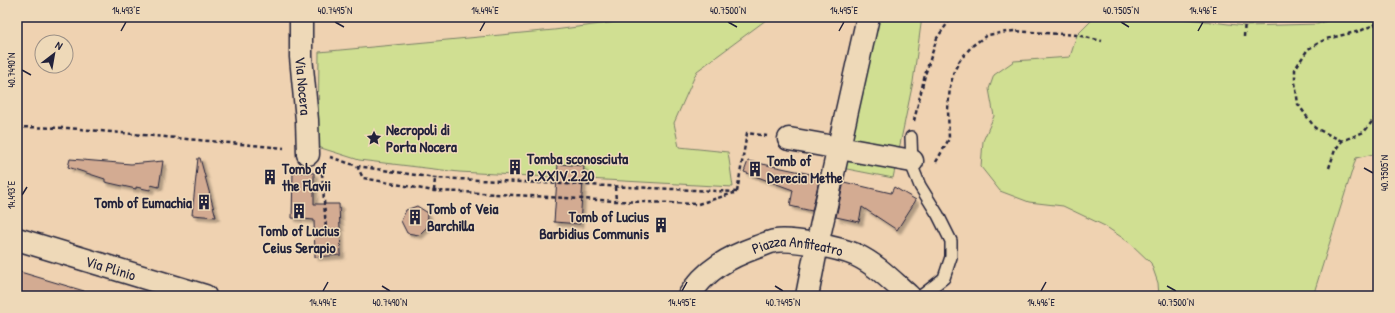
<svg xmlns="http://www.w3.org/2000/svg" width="1395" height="313" viewBox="0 0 1395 313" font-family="'Patrick Hand',sans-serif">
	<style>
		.green { fill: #d0df92; stroke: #798066 }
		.building { fill: #d3ab92; stroke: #22223b; filter: url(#shadow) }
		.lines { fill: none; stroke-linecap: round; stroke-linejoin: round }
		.lane-casing { stroke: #22223b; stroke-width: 14 }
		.street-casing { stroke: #22223b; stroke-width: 25 }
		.secondary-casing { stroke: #22223b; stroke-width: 25 }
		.path { stroke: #22223b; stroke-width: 2.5; stroke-dasharray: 4 3; stroke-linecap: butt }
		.lane { stroke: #eed9b8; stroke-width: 11 }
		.street { stroke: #eed9b8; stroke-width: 22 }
		.secondary { stroke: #eed9b8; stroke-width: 22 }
		.ticks { fill: none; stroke: #22223b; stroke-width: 1.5 }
		.labels { text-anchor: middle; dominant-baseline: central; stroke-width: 3; stroke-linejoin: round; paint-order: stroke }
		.street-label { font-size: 15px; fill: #22223b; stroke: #eed9b8 }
		.poi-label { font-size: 15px; font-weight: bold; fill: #22223b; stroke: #eed9b8; text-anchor: start }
		.neatline { fill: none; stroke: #22223b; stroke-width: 1.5 }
		.ticks-label { font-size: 10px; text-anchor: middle; fill: #22223b }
	</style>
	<defs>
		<filter id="shadow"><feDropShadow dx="3.5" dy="3.5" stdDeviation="1" flood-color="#0004"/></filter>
	</defs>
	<rect width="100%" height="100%" fill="#efd2b1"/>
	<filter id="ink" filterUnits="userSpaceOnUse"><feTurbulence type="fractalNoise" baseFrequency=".025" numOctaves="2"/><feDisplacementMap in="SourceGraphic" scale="8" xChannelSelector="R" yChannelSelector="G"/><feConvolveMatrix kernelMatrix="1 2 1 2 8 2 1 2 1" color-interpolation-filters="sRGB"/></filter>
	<g filter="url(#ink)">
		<g class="green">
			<polygon points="656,17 770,17 697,71 674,123 679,147 728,152 733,187 459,172 359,160 318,147 319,52 554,30"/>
			<polygon points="875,17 922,17 913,82 893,178 842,168"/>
			<polygon points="1095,17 1171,17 1245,26 1318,24 1339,17 1378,17 1378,153 1356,158 1313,296 1159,296 1158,283 1151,263 1130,243 1105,226 1063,206 1029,202 1000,191 981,167 983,141 994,116 989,89 994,75 1014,61 1070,57 1077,35"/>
		</g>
		<g class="building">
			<polygon points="198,158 200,158 216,217 192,215"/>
			<polygon points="70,159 131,164 163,161 159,187 151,185 150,190 136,187 136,189 105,182 105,179 68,167"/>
			<polygon points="748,161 820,176 812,211 790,206 793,190 744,172"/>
			<polygon points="558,164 584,166 580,224 554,222"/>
			<polygon points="293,172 314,173 314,204 339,204 341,255 315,257 314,220 292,218"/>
			<polygon points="844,182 891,193 894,187 916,200 897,230 862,207 859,222 836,217"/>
			<polygon points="417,206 428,213 427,227 419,235 407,233 401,221 406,210"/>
			<polygon points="17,271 84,291 83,296 17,296"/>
		</g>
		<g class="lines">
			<g class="lane-casing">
				<polyline id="lane" points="911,137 912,166 920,186 938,215 951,241 951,257 944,278 921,296"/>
			</g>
			<g class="street-casing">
				<g id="street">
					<path id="s1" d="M 301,17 L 301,57 L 307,120 L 308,154"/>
					<polyline points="789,139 912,161"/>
					<path id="s2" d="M 689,296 C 705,270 729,257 757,247 C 763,245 769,242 775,241 C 792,238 840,248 856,255 C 877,265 892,281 909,296"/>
					<polyline points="807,296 817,245 868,17"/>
				</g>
			</g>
			<g class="secondary-casing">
				<g id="secondary">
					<path id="s3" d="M 17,239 L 205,296"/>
				</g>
			</g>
			<g class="path">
				<polyline points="1244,37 1245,17"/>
				<polyline points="914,121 925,75 937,38 952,17"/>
				<polyline points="17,127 68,128 284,148"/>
				<polyline points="1342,141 1315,128 1298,104 1295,82 1295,69 1308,49 1326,39 1360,31 1378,23"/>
				<polyline points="330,157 357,166 435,178 737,192"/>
				<polyline points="936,162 949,139 948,109 950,87 954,71 960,60 972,46 987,35 1014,31 1077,35 1102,41"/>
				<polyline points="357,166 363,178 434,191 463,192 616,201 698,204 734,193"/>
				<polyline points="1329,168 1335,150 1342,141 1364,132 1378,114"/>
				<polyline points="322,173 326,229"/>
				<polyline points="615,187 616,201"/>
				<polyline points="434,191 435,178"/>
				<polyline points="737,192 747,133 767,136"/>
			</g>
			<use href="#lane" class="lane"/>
			<use href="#street" class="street"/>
			<use href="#secondary" class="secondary"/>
		</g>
	</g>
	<path class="ticks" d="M 335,22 L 344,27M 728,22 L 737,27M 1121,22 L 1129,27M 121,31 L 126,22M 480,31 L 485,22M 839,31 L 844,22M 1198,31 L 1203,22M 22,70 L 31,75M 1364,168 L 1373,173M 22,195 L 27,187M 382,286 L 390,291M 775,286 L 783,291M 1167,286 L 1176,291M 323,291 L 328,282M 682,291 L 687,282M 1041,291 L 1046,282"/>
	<defs>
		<g id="sight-bare" transform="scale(1.2)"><path d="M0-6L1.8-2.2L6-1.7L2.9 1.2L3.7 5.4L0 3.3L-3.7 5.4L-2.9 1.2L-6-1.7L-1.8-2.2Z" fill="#22223b" stroke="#eed9b8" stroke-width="2.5" paint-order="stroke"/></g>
		<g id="building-bare" transform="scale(1.2)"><path d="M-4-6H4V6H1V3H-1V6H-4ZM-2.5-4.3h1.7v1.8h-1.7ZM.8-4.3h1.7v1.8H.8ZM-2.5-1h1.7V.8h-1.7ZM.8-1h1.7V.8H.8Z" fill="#22223b" stroke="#eed9b8" stroke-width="2.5" paint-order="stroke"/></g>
	</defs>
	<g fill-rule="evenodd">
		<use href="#sight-bare" x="374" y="138"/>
		<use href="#building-bare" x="515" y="167"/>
		<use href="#building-bare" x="755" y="169"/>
		<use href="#building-bare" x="270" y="177"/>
		<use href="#building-bare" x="204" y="202"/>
		<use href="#building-bare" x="299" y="211"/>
		<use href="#building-bare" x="415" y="217"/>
		<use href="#building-bare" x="661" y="225"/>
	</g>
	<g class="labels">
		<g class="street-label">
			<text stroke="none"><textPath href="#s1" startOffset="69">Via Nocera</textPath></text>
			<text stroke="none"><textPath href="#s2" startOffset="127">Piazza Anfiteatro</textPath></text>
			<text stroke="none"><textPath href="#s3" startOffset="98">Via Plinio</textPath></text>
		</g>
		<g class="poi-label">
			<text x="386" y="129">Necropoli di<tspan x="386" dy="17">Porta Nocera</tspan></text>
			<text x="527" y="158">Tomba sconosciuta<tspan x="527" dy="17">P.XXIV.2.20</tspan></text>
			<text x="767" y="160">Tomb of<tspan x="767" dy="17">Derecia Methe</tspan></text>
			<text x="282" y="168">Tomb of<tspan x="282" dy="17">the Flavii</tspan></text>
			<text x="192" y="202" text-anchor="end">Tomb of Eumachia</text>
			<text x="427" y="208">Tomb of Veia<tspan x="427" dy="17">Barchilla</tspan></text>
			<text x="649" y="216" text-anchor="end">Tomb of Lucius<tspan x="649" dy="17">Barbidius Communis</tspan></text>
			<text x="299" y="230" text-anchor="middle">Tomb of Lucius<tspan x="299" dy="17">Ceius Serapio</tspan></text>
		</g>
	</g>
	<rect width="1395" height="313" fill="none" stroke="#eed9b8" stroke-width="44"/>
	<g transform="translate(54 54) rotate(31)"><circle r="19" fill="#eed9b8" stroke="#9c9086"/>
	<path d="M0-3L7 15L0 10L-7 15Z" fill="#22223b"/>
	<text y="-6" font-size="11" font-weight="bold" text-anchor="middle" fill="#22223b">N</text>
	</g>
	<rect x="22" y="22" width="1351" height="269" class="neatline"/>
	<g class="ticks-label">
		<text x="126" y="14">14.493°E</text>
		<text x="335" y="14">40.7495°N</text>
		<text x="485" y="14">14.494°E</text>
		<text x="728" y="14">40.7500°N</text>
		<text x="844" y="14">14.495°E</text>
		<text x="1121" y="14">40.7505°N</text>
		<text x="1203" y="14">14.496°E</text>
		<text transform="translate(11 70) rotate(-90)" y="4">40.7490°N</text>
		<text transform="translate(1384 173) rotate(-90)" y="4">40.7505°N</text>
		<text transform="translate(11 195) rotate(-90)" y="4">14.493°E</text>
		<text x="323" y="306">14.494°E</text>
		<text x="390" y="306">40.7490°N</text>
		<text x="682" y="306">14.495°E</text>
		<text x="783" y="306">40.7495°N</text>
		<text x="1041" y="306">14.496°E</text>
		<text x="1176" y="306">40.7500°N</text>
	</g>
</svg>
